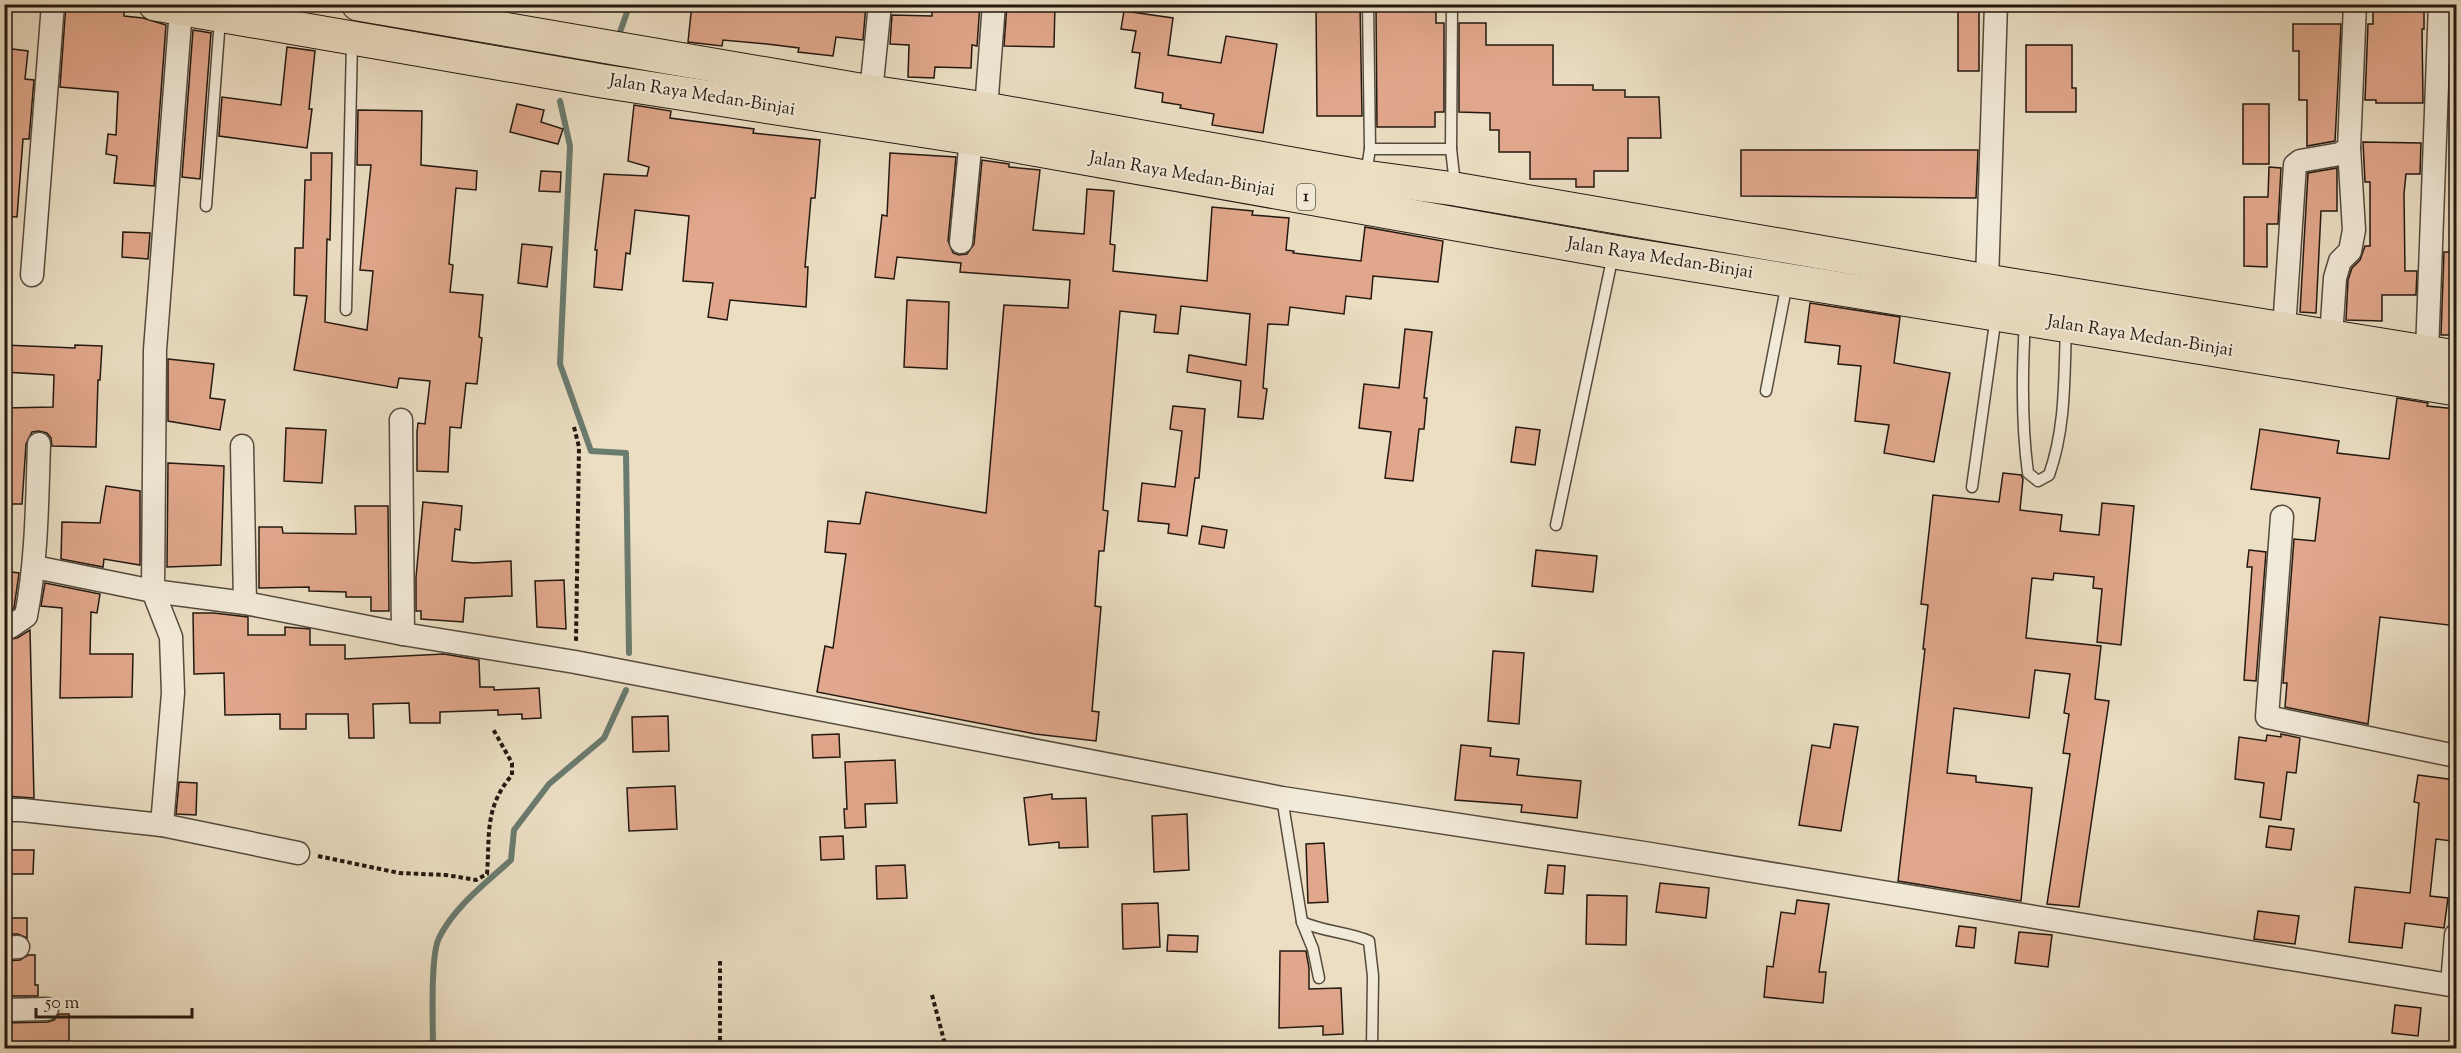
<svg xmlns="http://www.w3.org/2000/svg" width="2461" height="1053" viewBox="0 0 2461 1053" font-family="'Sorts Mill Goudy',serif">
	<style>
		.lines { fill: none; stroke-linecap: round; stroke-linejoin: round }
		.stream { stroke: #6a7b6f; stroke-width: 6 }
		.building { fill: #e1a78c; stroke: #231910; stroke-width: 1.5 }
		.lane-casing { stroke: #554a3d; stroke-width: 13 }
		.street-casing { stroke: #554a3d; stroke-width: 25 }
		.primary-casing { stroke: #231910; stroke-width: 35 }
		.path { stroke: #231910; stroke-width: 4; stroke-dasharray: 4.5 3; stroke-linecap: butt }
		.lane { stroke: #f2ead8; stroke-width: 10 }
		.street { stroke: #f2ead8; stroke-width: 22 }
		.primary { stroke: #ebdec3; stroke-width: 33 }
		.labels { text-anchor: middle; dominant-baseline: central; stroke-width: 4.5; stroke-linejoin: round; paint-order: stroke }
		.shield { fill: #f2ead8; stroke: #61584c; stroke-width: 1.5 }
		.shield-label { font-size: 16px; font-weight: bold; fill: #231910 }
		.street-label { font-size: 18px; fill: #231910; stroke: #f2ead8 }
	</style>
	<rect width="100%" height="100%" fill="#ebdec3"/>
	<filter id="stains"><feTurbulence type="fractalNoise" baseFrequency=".00333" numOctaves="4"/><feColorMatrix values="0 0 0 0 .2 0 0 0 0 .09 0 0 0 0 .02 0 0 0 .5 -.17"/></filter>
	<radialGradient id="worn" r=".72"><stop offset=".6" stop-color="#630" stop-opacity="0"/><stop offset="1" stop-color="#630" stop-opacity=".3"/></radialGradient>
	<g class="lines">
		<g class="stream">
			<polyline points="620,32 630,4"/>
			<polyline points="560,101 570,146 560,364 591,451 626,453 629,653"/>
			<path d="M 433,1048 C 433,1025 430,956 439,938 C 454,907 486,883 511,860 L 514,830 L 549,784 L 604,738 L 626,690"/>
		</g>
	</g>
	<g class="building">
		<polygon points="66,4 98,8 124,7 124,16 143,18 166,25 154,186 114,183 117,156 106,154 108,134 116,135 118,92 60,87"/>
		<polygon points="692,4 866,4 863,40 836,37 833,56 798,52 799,48 767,44 723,40 722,46 688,42"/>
		<polygon points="932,4 980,4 977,46 972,45 971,68 935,67 934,78 908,77 909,45 890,44 892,15 932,16"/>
		<polygon points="1007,4 1055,4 1054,47 1004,46"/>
		<polygon points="1316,4 1360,4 1362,116 1317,116"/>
		<polygon points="1376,4 1436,4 1436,23 1444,23 1444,112 1435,112 1435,127 1377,127"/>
		<rect x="1958" y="4" width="21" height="67"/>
		<polygon points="2373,4 2424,4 2424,29 2422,29 2423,103 2376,103 2376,100 2365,100 2368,24 2373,24"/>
		<polygon points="1124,11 1173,18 1168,55 1221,63 1226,36 1277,44 1263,133 1212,125 1214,114 1180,108 1181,105 1162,102 1163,93 1135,88 1140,53 1132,52 1136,31 1121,29"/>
		<polygon points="1459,23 1486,23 1486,45 1553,45 1553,85 1593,85 1593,90 1625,90 1625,97 1659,97 1661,138 1628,138 1628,171 1594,171 1594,187 1576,187 1576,179 1530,179 1530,152 1499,152 1499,130 1490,130 1490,113 1459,112"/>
		<polygon points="2293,24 2341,24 2335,141 2307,146 2307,100 2299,100 2299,51 2293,51"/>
		<polygon points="193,30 211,33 200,179 182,177"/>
		<polygon points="2026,45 2072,45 2072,88 2076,88 2076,112 2026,112"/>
		<polygon points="287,47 315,51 309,109 312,109 307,148 219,136 222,97 281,105"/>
		<polygon points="4,48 28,51 25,79 34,80 29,139 23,139 17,217 4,216"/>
		<polygon points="517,104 544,110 541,122 563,129 558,144 510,132"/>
		<rect x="2243" y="104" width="26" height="60"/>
		<polygon points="634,105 671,111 670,118 754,129 753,133 820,140 815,198 811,198 805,267 808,267 806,307 730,300 727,320 708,317 713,283 683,281 689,216 635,210 630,254 626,253 622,290 594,287 597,250 595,250 604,174 647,176 649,167 628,161"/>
		<polygon points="358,110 422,111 421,165 477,171 476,190 456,188 449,264 453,265 450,292 483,295 479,337 482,338 477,384 466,383 461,428 450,427 448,472 417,471 417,432 418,423 425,424 430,381 399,378 397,388 294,370 307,296 294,295 295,248 303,248 305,180 311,180 311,153 332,153 330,240 327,239 325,322 367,330 373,271 360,270 371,165 357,165"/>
		<polygon points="2363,142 2421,143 2420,174 2406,174 2404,194 2405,271 2417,271 2416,295 2382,295 2382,321 2346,320 2348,280 2352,268 2360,260 2365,246 2370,246 2370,182 2365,182"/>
		<polygon points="1741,150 1978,150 1976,198 1741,196"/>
		<polygon points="890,153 956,157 948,241 953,253 959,255 967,254 974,244 982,160 1009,164 1009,167 1040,170 1033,230 1084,234 1087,189 1114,191 1110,244 1115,245 1113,271 1207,281 1212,207 1253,211 1252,215 1289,218 1286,250 1294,251 1293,253 1361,261 1365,227 1443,241 1438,282 1373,276 1371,299 1346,296 1344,314 1290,307 1288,325 1268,324 1263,388 1267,389 1263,419 1238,417 1241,381 1187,372 1189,355 1246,365 1250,314 1181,306 1178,334 1154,332 1156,315 1120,311 1103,510 1108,511 1104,551 1099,551 1095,606 1101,607 1092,711 1099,712 1096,741 1035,734 817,692 825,646 833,648 846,554 825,552 828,521 860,524 866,492 986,513 1004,305 1068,308 1070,280 960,272 961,263 897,257 894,279 875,277 882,215 887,216"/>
		<polygon points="2269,167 2281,168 2278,224 2267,224 2267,267 2244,266 2244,197 2268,197"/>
		<polygon points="2337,168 2337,211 2321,211 2316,313 2300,312 2308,173"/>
		<polygon points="541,171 561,172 560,192 539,191"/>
		<polygon points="123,232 150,233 148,259 122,257"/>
		<polygon points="522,244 552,247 547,287 518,283"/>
		<polygon points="2444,252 2457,252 2457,335 2441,335"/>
		<polygon points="907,300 949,302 947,369 904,367"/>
		<polygon points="1810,303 1900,317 1894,363 1950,373 1934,462 1884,453 1889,425 1855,421 1861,366 1838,364 1840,346 1805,342"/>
		<polygon points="1405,329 1432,332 1424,398 1427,398 1424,429 1419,429 1413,481 1385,478 1391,432 1359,428 1364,384 1399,388"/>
		<polygon points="4,345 75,348 75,345 102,346 100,380 98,380 96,447 52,446 51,438 47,433 39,431 32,432 26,444 22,504 4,504 5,408 53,407 54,375 4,372"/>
		<polygon points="168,359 214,364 210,398 225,400 220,430 168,421"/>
		<polygon points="2397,398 2428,403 2427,406 2457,409 2457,626 2380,617 2368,724 2285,707 2287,683 2283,683 2294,539 2315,541 2320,498 2251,489 2260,429 2339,441 2337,453 2389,459"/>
		<polygon points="1173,406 1205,409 1199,478 1195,478 1187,536 1168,533 1169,524 1138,521 1142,483 1175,487 1182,431 1170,429"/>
		<polygon points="1516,427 1540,430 1535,465 1511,462"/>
		<polygon points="286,428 326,430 322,483 284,481"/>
		<polygon points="168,463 224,466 221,565 167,567"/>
		<polygon points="2003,473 2021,475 2023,479 2020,510 2062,515 2060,531 2099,535 2102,503 2134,506 2121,645 2097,642 2102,589 2093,588 2094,577 2054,573 2053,580 2032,578 2026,638 2101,646 2095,699 2109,701 2079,907 2047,904 2070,754 2063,753 2069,714 2064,713 2070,674 2035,670 2029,718 1954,708 1947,773 1976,776 1976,782 2032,788 2021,901 1898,881 1925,649 1923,649 1928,605 1921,604 1933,495 1999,502"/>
		<polygon points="106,486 140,491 140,565 104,559 103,567 61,559 62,522 100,523"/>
		<polygon points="423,502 462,506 460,530 455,529 452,561 474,563 511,561 512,596 465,598 463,622 421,619 421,611 416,611 416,577"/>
		<polygon points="355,506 388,506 389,611 371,611 371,597 346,597 346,592 309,591 309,587 259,588 259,527 282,527 283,533 356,534"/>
		<polygon points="1202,526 1227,530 1224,548 1199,544"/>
		<polygon points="1536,550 1597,556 1593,592 1532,586"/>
		<polygon points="2249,550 2266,552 2256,681 2244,680 2252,567 2247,567"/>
		<polygon points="4,571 19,573 14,608 6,614"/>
		<polygon points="564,580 566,629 537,627 535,581"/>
		<polygon points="45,583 100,594 97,613 91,612 90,654 133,654 132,697 60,698 62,608 41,606"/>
		<polygon points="193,613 214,613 248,617 248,635 285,635 285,627 310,629 310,645 345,645 345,659 444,654 479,660 480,687 494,687 494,690 539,688 541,718 522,719 522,714 498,715 498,710 440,712 440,723 410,723 409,703 373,704 374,738 349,738 348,714 306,714 306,729 280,729 280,714 225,715 224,673 194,674"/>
		<polygon points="30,630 34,798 5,796 5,640 17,638"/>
		<polygon points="1493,651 1524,653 1519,724 1488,721"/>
		<polygon points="668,716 669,751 633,752 632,717"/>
		<polygon points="1834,724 1858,727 1841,831 1799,825 1812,745 1830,748"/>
		<polygon points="839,734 840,757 813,758 812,735"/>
		<polygon points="2281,734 2300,738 2296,773 2287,772 2281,820 2260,817 2264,783 2235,779 2239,737 2266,741 2267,735 2281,737"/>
		<polygon points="1461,745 1491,748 1490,756 1519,759 1517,775 1581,781 1577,818 1521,812 1522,805 1455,800"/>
		<polygon points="895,760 897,803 865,804 866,827 845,828 844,809 847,809 845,762"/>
		<polygon points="2418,775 2455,780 2450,813 2455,813 2452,841 2436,839 2430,896 2448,898 2444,928 2405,923 2402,948 2349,942 2355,887 2410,893 2419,803 2414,802"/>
		<polygon points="179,782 197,783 196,815 176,814"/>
		<polygon points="675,786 677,829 629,831 627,788"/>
		<polygon points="1052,794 1052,799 1086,798 1088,847 1059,848 1059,842 1029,845 1024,798"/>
		<polygon points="1187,814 1189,870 1154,872 1152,816"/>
		<polygon points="2269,826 2294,829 2291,850 2266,847"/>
		<polygon points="843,836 844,859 821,860 820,837"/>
		<polygon points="1324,843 1328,902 1308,903 1306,844"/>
		<polygon points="4,850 34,850 33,874 4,874"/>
		<polygon points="905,865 907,898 877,899 876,866"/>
		<polygon points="1548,865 1565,866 1563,894 1545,893"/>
		<polygon points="1660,883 1709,888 1706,918 1656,912"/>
		<polygon points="1587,895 1627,896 1626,945 1586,944"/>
		<polygon points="1797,900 1829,904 1819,972 1826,972 1823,1003 1764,997 1767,966 1773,967 1781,912 1795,914"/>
		<polygon points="1158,903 1160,947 1123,949 1122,904"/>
		<polygon points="2258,911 2299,916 2295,944 2254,939"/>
		<polygon points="4,918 27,918 27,938 18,934 4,934"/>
		<polygon points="1959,926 1976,928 1974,948 1956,946"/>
		<polygon points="2019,932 2052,935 2048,967 2015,963"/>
		<polygon points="1168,935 1198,936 1197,952 1167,951"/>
		<polygon points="1280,951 1306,951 1309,968 1309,989 1341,988 1343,1034 1323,1035 1323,1026 1279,1028"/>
		<polygon points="28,955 35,955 35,985 38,985 38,996 4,996 4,961 20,960"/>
		<polygon points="2395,1005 2421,1008 2418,1036 2392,1033"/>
		<polygon points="59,1014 69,1014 69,1041 4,1042 4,1023 48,1022 54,1020"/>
	</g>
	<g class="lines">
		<g class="lane-casing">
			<g id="lane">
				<polyline points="1452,4 1451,149 1455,184"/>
				<polyline points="1370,149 1451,149"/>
				<polyline points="1366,174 1370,149 1368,4"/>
				<polyline points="206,206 220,19"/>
				<polyline points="346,310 352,42"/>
				<path d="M 2025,321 C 2022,372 2021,422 2028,473 L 2038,481 L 2049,475 C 2066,427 2064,378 2066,328"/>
				<polyline points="1766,391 1787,283"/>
				<polyline points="1972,487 1996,316"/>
				<polyline points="1556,525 1613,255"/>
				<polyline points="1282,798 1302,922 1313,949 1319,978"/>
				<path d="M 1302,922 C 1324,932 1348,932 1369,941 L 1373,976 L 1372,1048"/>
			</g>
		</g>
		<g class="street-casing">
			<g id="street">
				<polyline points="871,92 880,4"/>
				<polyline points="961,242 971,138 986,109 994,4"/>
				<polyline points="32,275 53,4"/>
				<polyline points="1987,281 1996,4"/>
				<polyline points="2284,329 2295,165 2300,161 2340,154 2349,148 2355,4"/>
				<polyline points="2331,337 2335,278 2340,261 2350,251 2354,230 2349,148"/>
				<polyline points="2427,352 2440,4"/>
				<polyline points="401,420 403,634"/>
				<polyline points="242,446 245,603"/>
				<polyline points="2282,517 2267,717 2456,756"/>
				<polyline points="35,567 153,591 245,603 403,634 575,662 1282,798 1644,853 2456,986"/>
				<path d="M 4,627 L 10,627 L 26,616 C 37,559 37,502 39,444"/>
				<polyline points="4,810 22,810 162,825 298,853"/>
				<polyline points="162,825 173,693 171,637 153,591 155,350 181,9"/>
				<polyline points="4,948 18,947"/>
				<polyline points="2452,985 2456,935"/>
				<polyline points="4,1010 47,1009"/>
			</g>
		</g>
		<g class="primary-casing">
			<g id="primary">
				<polyline points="155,4 602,81 971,138 1614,252 2456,389"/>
				<polyline points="358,4 871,92 986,109 1365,177 1455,189 1987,281 2456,357"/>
			</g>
		</g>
		<g class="path">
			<polyline points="574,427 579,447 576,641"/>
			<path d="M 318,856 L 399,873 L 446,875 L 476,880 L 487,874 C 490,835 484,808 512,775 L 512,763 L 493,729"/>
			<polyline points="932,995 946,1048"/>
			<polyline points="720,1048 720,961"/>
		</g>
		<use href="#lane" class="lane"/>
		<use href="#street" class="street"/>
		<use href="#primary" class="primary"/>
	</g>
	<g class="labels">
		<rect class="shield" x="1297" y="184" width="18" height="26" rx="4.5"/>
		<g class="shield-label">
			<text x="1306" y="197">1</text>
		</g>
		<g class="street-label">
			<text transform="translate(702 96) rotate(9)">Jalan Raya Medan-Binjai</text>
			<text transform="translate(1182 175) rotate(10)">Jalan Raya Medan-Binjai</text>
			<text transform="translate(1660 259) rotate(9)">Jalan Raya Medan-Binjai</text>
			<text transform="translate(2140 337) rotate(9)">Jalan Raya Medan-Binjai</text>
		</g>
	</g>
	<rect width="2461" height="1053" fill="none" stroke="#ebdec3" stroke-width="24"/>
	<rect x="6" y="6" width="2449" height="1041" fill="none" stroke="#231910" stroke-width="3"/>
	<rect x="12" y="12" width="2437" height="1029" fill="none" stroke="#231910" stroke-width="1.5"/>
	<path d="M36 1008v9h156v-9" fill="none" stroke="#231910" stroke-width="3"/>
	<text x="45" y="1008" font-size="18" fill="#231910" stroke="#f2ead8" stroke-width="4.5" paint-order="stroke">50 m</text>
	<rect width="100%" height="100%" filter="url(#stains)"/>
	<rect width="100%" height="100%" fill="url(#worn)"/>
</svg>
